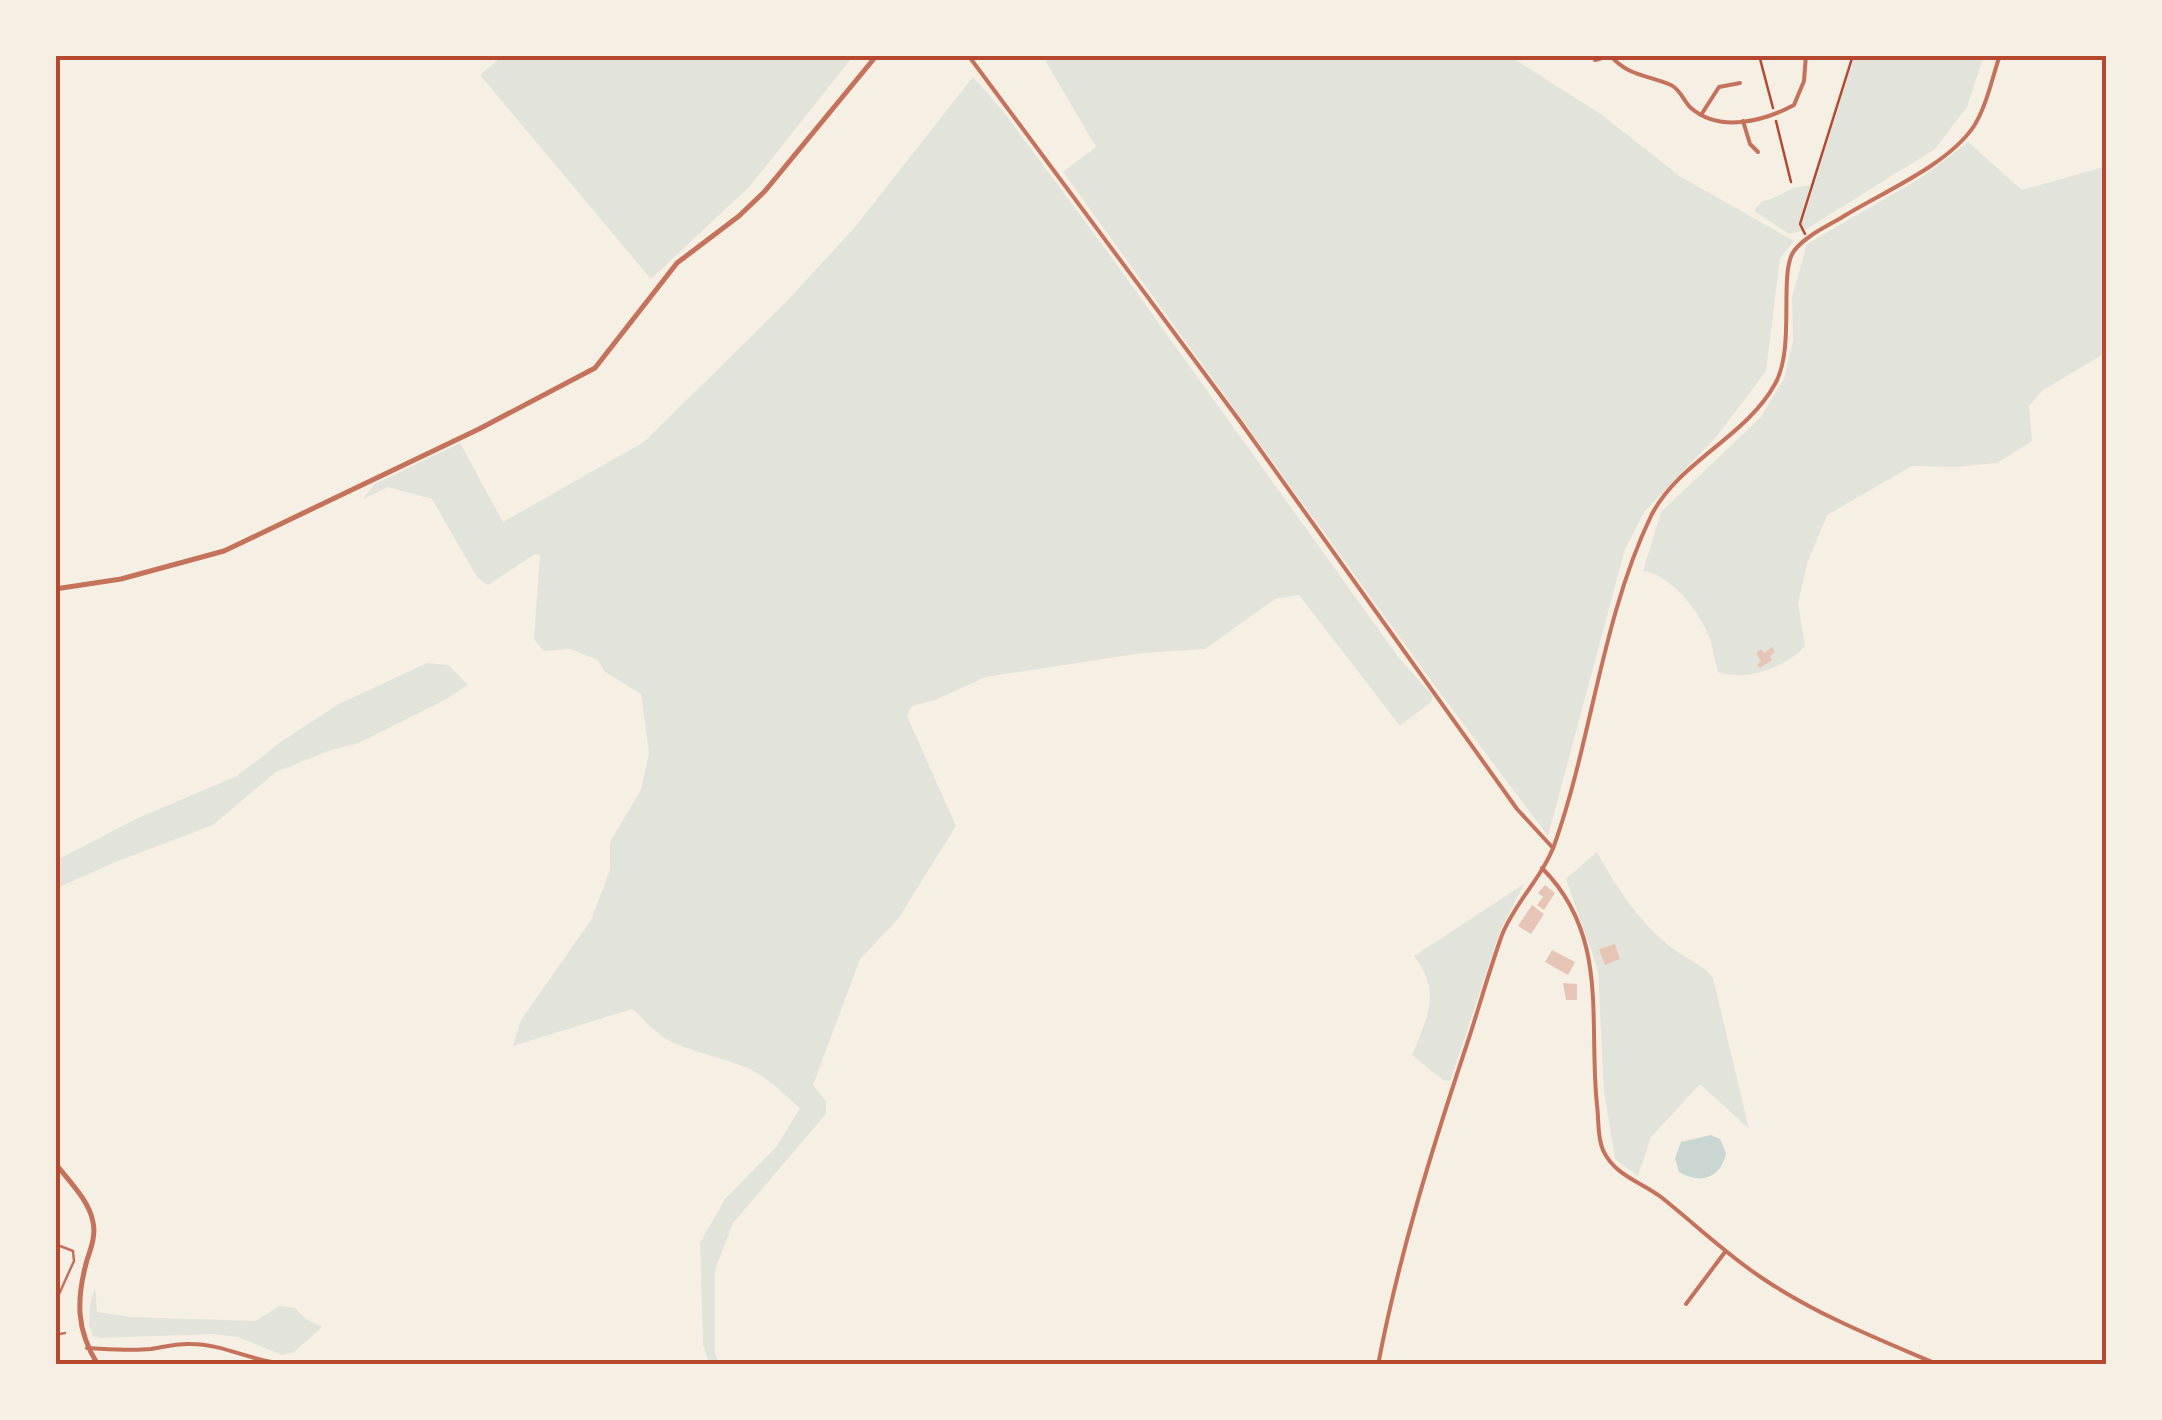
<svg xmlns="http://www.w3.org/2000/svg" width="2162" height="1420" viewBox="0 0 2162 1420" font-family="'Zilla Slab',serif">
	<style>
		.green { fill: #e2e4dc }
		.water { fill: #c9d6d2 }
		.building { fill: #e6c5b7 }
		.lines { fill: none; stroke-linecap: round; stroke-linejoin: round }
		.path { stroke: #b5482f; stroke-width: 2.5 }
		.service { stroke: #c5725c; stroke-width: 2.5 }
		.minor { stroke: #c5725c; stroke-width: 4 }
		.tertiary { stroke: #c5725c; stroke-width: 5 }
		.neatline { fill: none; stroke: #b5482f; stroke-width: 4 }
	</style>
	<rect width="100%" height="100%" fill="#f6efe4"/>
	<g class="green">
		<polygon points="504,55 854,55 750,186 651,279 480,75"/>
		<polygon points="1042,55 1508,55 1602,115 1681,177 1794,241 1780,258 1766,371 1717,436 1645,511 1625,549 1548,836 1440,693 1063,172 1096,147"/>
		<path d="M 1854,55 L 1984,55 L 1967,107 L 1935,149 L 1805,230 L 1789,234 L 1754,211 L 1762,201 C 1780,199 1789,185 1808,186 L 1811,183 Z"/>
		<path d="M 973,77 L 1002,110 L 1112,258 L 1399,658 L 1433,696 L 1431,702 L 1400,726 L 1299,595 L 1275,599 L 1205,649 L 1142,653 L 986,677 L 935,700 L 912,706 L 907,716 L 956,826 L 898,919 L 860,959 L 813,1085 L 826,1101 L 826,1114 L 733,1223 L 715,1270 L 715,1354 L 720,1365 L 710,1365 L 703,1345 L 700,1243 L 725,1199 L 777,1146 L 800,1108 C 786,1097 772,1081 757,1073 C 729,1057 696,1055 668,1040 C 655,1033 644,1019 632,1009 L 513,1046 L 521,1020 L 591,920 L 610,870 L 610,842 L 641,790 L 649,753 L 641,694 L 605,672 L 598,660 L 570,649 L 544,651 L 534,639 L 540,555 L 535,554 L 488,585 L 477,577 L 432,499 L 388,487 L 363,499 L 375,484 L 460,443 L 503,522 L 644,442 L 787,301 L 855,227 Z"/>
		<path d="M 1968,142 L 2022,190 L 2107,166 L 2107,352 L 2043,390 L 2029,406 L 2032,441 L 1997,463 L 1956,467 L 1912,466 L 1827,515 L 1807,564 L 1798,603 L 1805,646 C 1786,667 1746,682 1718,672 C 1714,659 1713,644 1707,632 C 1697,608 1669,574 1643,571 L 1661,512 L 1760,418 L 1784,379 L 1793,341 L 1792,297 L 1807,244 L 1922,177 Z"/>
		<polygon points="427,663 448,665 468,685 445,700 359,743 331,750 276,772 213,825 118,861 55,889 55,861 138,818 237,776 282,741 339,704"/>
		<path d="M 1597,852 C 1616,887 1642,927 1675,950 C 1689,960 1702,964 1713,978 L 1749,1129 L 1700,1084 L 1651,1137 L 1638,1176 L 1615,1159 L 1604,1092 L 1598,970 L 1566,879 Z"/>
		<path d="M 1524,884 L 1501,929 L 1450,1081 L 1443,1080 L 1412,1055 C 1427,1019 1442,991 1414,956 Z"/>
		<polygon points="95,1287 97,1312 130,1317 255,1321 280,1306 295,1308 306,1319 322,1327 294,1352 282,1355 238,1337 214,1334 100,1338 93,1336 89,1324 90,1305"/>
	</g>
	<path class="water" d="M 1711,1135 L 1720,1139 L 1726,1153 C 1721,1178 1701,1185 1679,1172 L 1675,1158 L 1681,1142 Z"/>
	<g class="building">
		<polygon points="1772,647 1775,652 1770,656 1772,660 1760,668 1757,664 1761,662 1756,653 1761,649 1764,653"/>
		<polygon points="1545,885 1555,893 1544,910 1537,905 1543,897 1538,893"/>
		<polygon points="1532,905 1544,914 1531,934 1518,926"/>
		<polygon points="1615,944 1620,959 1605,965 1599,949"/>
		<polygon points="1552,950 1575,962 1568,975 1545,962"/>
		<polygon points="1563,983 1577,984 1577,1000 1566,1000"/>
	</g>
	<g class="lines">
		<g class="path">
			<polyline points="1759,55 1773,108"/>
			<polyline points="1776,121 1791,182"/>
			<polyline points="1805,234 1800,224 1853,55"/>
		</g>
		<g class="service">
			<polyline points="55,1244 73,1251 74,1261 55,1303"/>
			<polyline points="55,1335 65,1333"/>
		</g>
		<g class="minor">
			<polyline points="968,55 1239,420 1517,809 1553,848"/>
			<path d="M 1610,55 C 1627,76 1648,75 1671,85 C 1681,90 1684,102 1691,108 C 1720,133 1764,121 1794,105 L 1804,81 L 1806,55"/>
			<polyline points="1595,60 1610,56"/>
			<polyline points="1701,115 1719,87 1740,83"/>
			<polyline points="1743,121 1750,144 1758,152"/>
			<path d="M 1542,868 C 1610,936 1588,1021 1597,1105 C 1599,1120 1597,1137 1603,1150 C 1614,1175 1641,1182 1661,1197 C 1695,1224 1726,1254 1762,1278 C 1817,1315 1878,1339 1939,1365"/>
			<polyline points="1686,1304 1725,1252"/>
			<path d="M 87,1348 C 108,1349 130,1351 151,1349 C 164,1347 178,1343 191,1344 C 229,1344 262,1368 301,1363"/>
			<path d="M 1378,1365 C 1399,1255 1432,1149 1467,1044 C 1479,1008 1489,971 1502,935 C 1515,902 1543,877 1555,843 C 1592,738 1602,618 1651,516 C 1678,462 1746,437 1775,384 C 1796,347 1778,273 1794,251 C 1805,236 1828,226 1844,216 C 1883,192 1948,165 1974,126 C 1987,105 1992,78 2000,55"/>
		</g>
		<g class="tertiary">
			<polyline points="55,589 121,579 224,551 479,429 595,368 677,263 739,216 765,191 877,55"/>
			<path d="M 55,1163 C 68,1180 89,1200 93,1222 C 96,1235 91,1248 87,1260 C 76,1300 76,1330 98,1365"/>
		</g>
	</g>
	<rect width="2162" height="1420" fill="none" stroke="#f6efe4" stroke-width="115"/>
	<rect x="58" y="58" width="2046" height="1304" class="neatline"/>
</svg>
